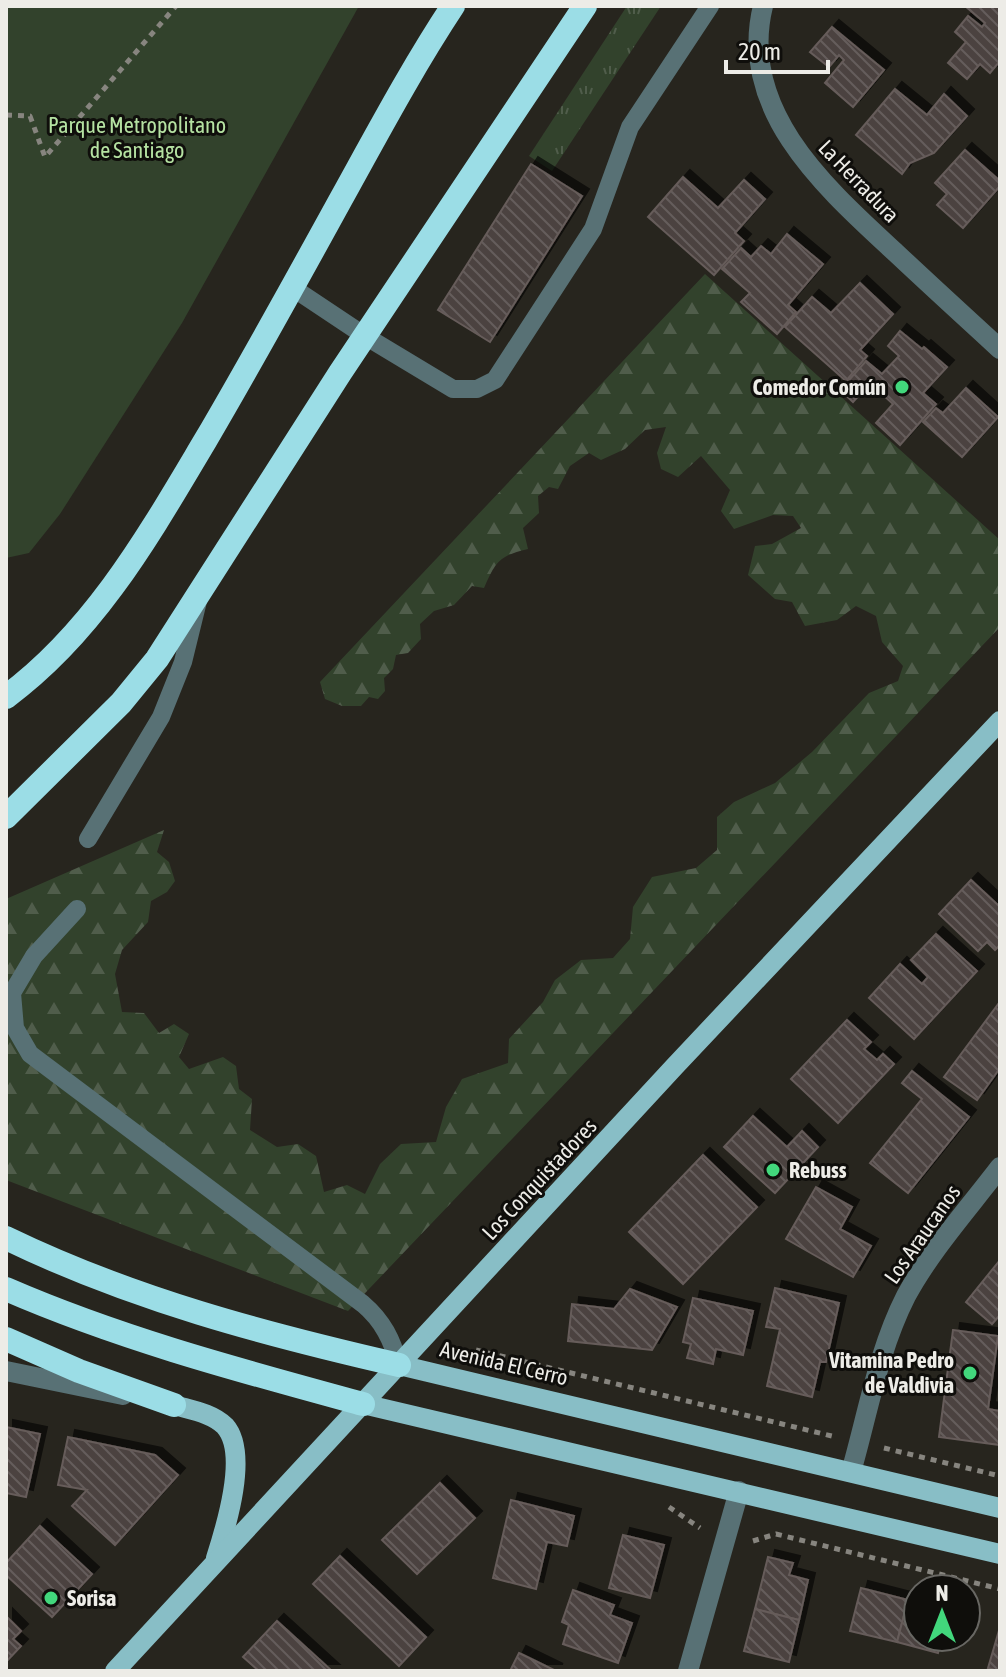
<svg xmlns="http://www.w3.org/2000/svg" width="1006" height="1677" viewBox="0 0 1006 1677" font-family="'Asap Condensed',sans-serif">
	<style>
		.grass { fill: url(#grass-tufts) }
		.forest { fill: url(#forest-firs) }
		.park { fill: #32422c }
		.building { fill: url(#building-back-hatch); stroke: #665c5a; stroke-width: 2; filter: url(#shadow) }
		.lines { fill: none; stroke-linecap: round; stroke-linejoin: round }
		.path { stroke: #87857f; stroke-width: 5; stroke-dasharray: 6 6; stroke-linecap: butt }
		.service { stroke: #587175; stroke-width: 18 }
		.minor { stroke: #587175; stroke-width: 20 }
		.primary { stroke: #88bec6; stroke-width: 20 }
		.motorway { stroke: #9bdde6; stroke-width: 24 }
		.poi-dot { fill: #42d77c; stroke: #0f0e0b; stroke-width: 3 }
		.labels { text-anchor: middle; dominant-baseline: central; stroke-width: 6; stroke-linejoin: round; paint-order: stroke }
		.park-label { font-size: 22px; fill: #b5e2a2; stroke: #0f0e0b }
		.street-label { font-size: 22px; fill: #edece7; stroke: #0f0e0b }
		.poi-label { font-size: 22px; font-weight: bold; fill: #edece7; stroke: #0f0e0b; text-anchor: end }
	</style>
	<defs>
		<pattern id="grass-tufts" width="24" height="20" patternUnits="userSpaceOnUse" patternTransform="scale(2)"><rect width="24" height="20" fill="#32422c"/><path d="M3 7l-1-3M5 7V3M7 7l1-3M15 17l-1-3M17 17v-4M19 17l1-3" fill="none" stroke="#505d4b"/></pattern>
		<pattern id="forest-firs" width="22" height="20" patternUnits="userSpaceOnUse" patternTransform="scale(2)"><rect width="22" height="20" fill="#32422c"/><path d="M5 1l3.5 6h-7zM16 11l3.5 6h-7z" fill="#505d4b"/></pattern>
		<pattern id="building-back-hatch" width="6" height="6" patternUnits="userSpaceOnUse" patternTransform="scale(2)"><rect width="6" height="6" fill="#4b4240"/><path d="M-1 5l2 2M0 0l6 6M5-1l2 2" fill="none" stroke="#655d5c"/></pattern>
		<filter id="shadow"><feDropShadow dx="7" dy="-7" stdDeviation="0" flood-color="#0009"/></filter>
	</defs>
	<rect width="100%" height="100%" fill="#27251e"/>
	<polygon class="grass" points="627,6 661,6 552,171 529,156"/>
	<path class="forest" d="M 705,274 L 1000,540 L 1000,627 L 348,1311 L 6,1180 L 6,899 L 164,830 L 157,852 L 169,862 L 175,881 L 167,892 L 151,901 L 148,922 L 122,950 L 115,974 L 122,1012 L 144,1013 L 159,1033 L 174,1024 L 189,1034 L 179,1057 L 189,1069 L 223,1057 L 236,1066 L 239,1089 L 252,1099 L 250,1130 L 277,1147 L 298,1144 L 316,1156 L 324,1192 L 347,1185 L 365,1194 L 380,1164 L 401,1144 L 436,1142 L 446,1107 L 462,1079 L 508,1063 L 509,1039 L 543,1002 L 555,980 L 581,960 L 613,958 L 630,939 L 633,907 L 652,877 L 696,868 L 717,850 L 717,817 L 734,802 L 775,783 L 812,752 L 869,693 L 898,681 L 903,666 L 882,642 L 876,616 L 856,606 L 837,620 L 805,626 L 792,602 L 775,599 L 748,575 L 755,546 L 772,544 L 801,528 L 793,516 L 773,515 L 734,529 L 721,511 L 730,490 L 701,456 L 678,477 L 661,469 L 657,453 L 666,427 L 645,430 L 625,449 L 601,460 L 589,453 L 570,466 L 558,489 L 549,487 L 538,496 L 539,513 L 523,528 L 528,549 C 499,556 496,561 484,588 L 472,586 L 454,605 L 434,611 L 420,624 L 421,639 L 408,653 L 396,655 L 393,669 L 384,678 L 385,691 L 378,699 L 369,697 L 361,706 L 342,706 L 325,699 L 320,682 Z"/>
	<polygon class="park" points="6,6 359,6 182,323 60,514 29,553 6,558"/>
	<g class="building">
		<polygon points="965,6 1000,6 1000,61 990,73 980,64 967,79 948,63 966,42 955,32 968,16 982,27 985,23"/>
		<polygon points="832,27 884,70 853,107 825,83 844,60 839,55 829,67 810,52"/>
		<polygon points="895,89 927,115 944,94 967,116 934,153 910,163 902,174 856,135"/>
		<polygon points="965,150 1000,181 1000,186 963,228 937,205 947,194 935,183"/>
		<polygon points="531,164 582,196 490,342 438,310"/>
		<polygon points="683,177 718,208 744,180 765,199 735,233 744,241 714,275 648,217"/>
		<polygon points="787,234 823,264 788,305 796,312 777,334 741,302 750,293 722,269 741,248 751,257 761,246 771,254"/>
		<polygon points="860,283 893,314 860,350 867,356 846,381 785,327 812,297 831,313"/>
		<polygon points="900,331 922,349 924,347 947,367 923,393 936,404 900,445 876,423 893,404 870,383 853,402 840,390 866,361 882,374 899,356 888,346"/>
		<polygon points="966,388 998,417 962,457 923,422 936,408 943,413"/>
		<polygon points="971,880 1000,907 1000,945 995,950 987,942 978,951 939,914"/>
		<polygon points="936,934 977,971 914,1039 869,998 900,964 922,984 928,977 911,960"/>
		<polygon points="999,1003 1000,1068 977,1100 944,1077"/>
		<polygon points="847,1020 871,1042 864,1049 877,1060 883,1054 894,1064 838,1123 791,1079"/>
		<polygon points="912,1071 969,1117 908,1193 870,1163 922,1099 902,1083"/>
		<polygon points="753,1116 787,1147 802,1131 818,1147 775,1193 724,1147"/>
		<polygon points="703,1155 757,1207 683,1284 629,1232"/>
		<polygon points="816,1187 852,1207 840,1229 871,1246 853,1277 786,1239"/>
		<polygon points="1000,1260 1000,1315 992,1324 966,1302"/>
		<polygon points="775,1288 839,1303 826,1362 820,1362 812,1397 767,1386 780,1329 766,1327"/>
		<polygon points="630,1289 677,1307 652,1350 568,1341 572,1304 614,1309"/>
		<polygon points="693,1298 753,1311 743,1355 716,1349 713,1364 687,1358 691,1344 683,1342"/>
		<polygon points="953,1330 998,1336 988,1409 1000,1411 1000,1445 939,1437"/>
		<polygon points="6,1427 40,1434 26,1497 6,1493"/>
		<polygon points="68,1437 155,1455 178,1475 115,1545 72,1506 87,1490 58,1485"/>
		<polygon points="440,1483 475,1518 417,1574 382,1540"/>
		<polygon points="511,1500 574,1516 567,1546 547,1542 536,1589 493,1578"/>
		<polygon points="40,1526 92,1574 52,1617 6,1575 6,1563"/>
		<polygon points="623,1535 664,1545 650,1598 609,1588"/>
		<polygon points="340,1556 426,1637 399,1666 313,1584"/>
		<polygon points="768,1557 793,1563 789,1575 808,1580 799,1620 755,1609"/>
		<polygon points="861,1588 908,1600 897,1642 850,1631"/>
		<polygon points="573,1590 614,1605 610,1615 632,1623 618,1663 563,1644 569,1625 562,1622"/>
		<polygon points="908,1600 918,1602 918,1637 942,1637 938,1653 897,1642"/>
		<polygon points="755,1609 799,1620 789,1662 744,1651"/>
		<polygon points="6,1616 21,1631 13,1639 21,1646 6,1662"/>
		<polygon points="277,1621 332,1671 259,1671 243,1657"/>
		<polygon points="1000,1627 1000,1671 998,1671 988,1668"/>
		<polygon points="519,1653 556,1671 510,1671"/>
	</g>
	<g class="lines">
		<g class="path">
			<polyline points="6,115 30,116 45,157 176,6"/>
			<polyline points="476,1350 836,1437"/>
			<polyline points="884,1448 1000,1476"/>
			<polyline points="669,1507 700,1528"/>
			<polyline points="753,1541 776,1534 1000,1589"/>
		</g>
		<g class="service">
			<polyline points="293,288 365,336 453,389 477,389 495,380 593,229 630,127 710,6"/>
			<polyline points="88,839 161,717 183,662 198,601"/>
			<path d="M 77,909 L 34,956 L 12,993 L 15,1028 L 30,1054 L 363,1304 C 383,1321 392,1340 399,1365"/>
		</g>
		<g class="minor">
			<path d="M 763,6 C 737,111 827,189 896,253 C 930,285 965,317 1000,349"/>
			<polyline points="6,1371 123,1395"/>
			<path d="M 851,1472 C 868,1413 878,1351 906,1296 C 931,1250 968,1209 1000,1167"/>
			<polyline points="688,1671 739,1491"/>
		</g>
		<g class="primary">
			<polyline points="399,1365 1000,1508"/>
			<polyline points="363,1404 1000,1554"/>
			<path d="M 174,1405 C 191,1410 212,1413 225,1426 C 249,1453 226,1527 216,1558"/>
			<polyline points="115,1671 675,1066 1000,721"/>
		</g>
		<g class="motorway">
			<path d="M 6,697 C 95,631 149,535 205,441 C 252,361 296,281 341,199 C 377,134 412,68 453,6"/>
			<polyline points="6,817 121,703 157,659 340,373 585,6"/>
			<path d="M 6,1238 C 132,1299 264,1334 399,1365"/>
			<path d="M 6,1289 C 121,1339 242,1371 363,1404"/>
			<polyline points="6,1339 79,1371 174,1405"/>
		</g>
	</g>
	<g class="poi-dot">
		<circle cx="902" cy="387" r="8"/>
		<circle cx="773" cy="1170" r="8"/>
		<circle cx="970" cy="1373" r="8"/>
		<circle cx="51" cy="1598" r="8"/>
	</g>
	<g class="labels">
		<g class="park-label">
			<text x="137" y="125">Parque Metropolitano<tspan x="137" dy="25">de Santiago</tspan></text>
		</g>
		<g class="street-label">
			<text transform="translate(859 181) rotate(46)">La Herradura</text>
			<text transform="translate(539 1179) rotate(-47)">Los Conquistadores</text>
			<text transform="translate(922 1234) rotate(-55)">Los Araucanos</text>
			<text transform="translate(504 1363) rotate(13)">Avenida El Cerro</text>
		</g>
		<g class="poi-label">
			<text x="886" y="387">Comedor Común</text>
			<text x="789" y="1170" text-anchor="start">Rebuss</text>
			<text x="954" y="1360">Vitamina Pedro<tspan x="954" dy="25">de Valdivia</tspan></text>
			<text x="67" y="1598" text-anchor="start">Sorisa</text>
		</g>
	</g>
	<rect width="1006" height="1677" fill="none" stroke="#edece7" stroke-width="16"/>
	<g transform="translate(942 1613)"><circle r="38" fill="#0f0e0b" stroke="#686763" stroke-width="2"/>
	<path d="M0-6L14 30L0 20L-14 30Z" fill="#42d77c"/>
	<text y="-12" font-size="22" font-weight="bold" text-anchor="middle" fill="#edece7">N</text>
	</g>
	<path d="M726 60v12h102v-12" fill="none" stroke="#edece7" stroke-width="4"/>
	<text x="738" y="60" font-size="24" fill="#edece7" stroke="#0f0e0b" stroke-width="6" paint-order="stroke">20 m</text>
</svg>
